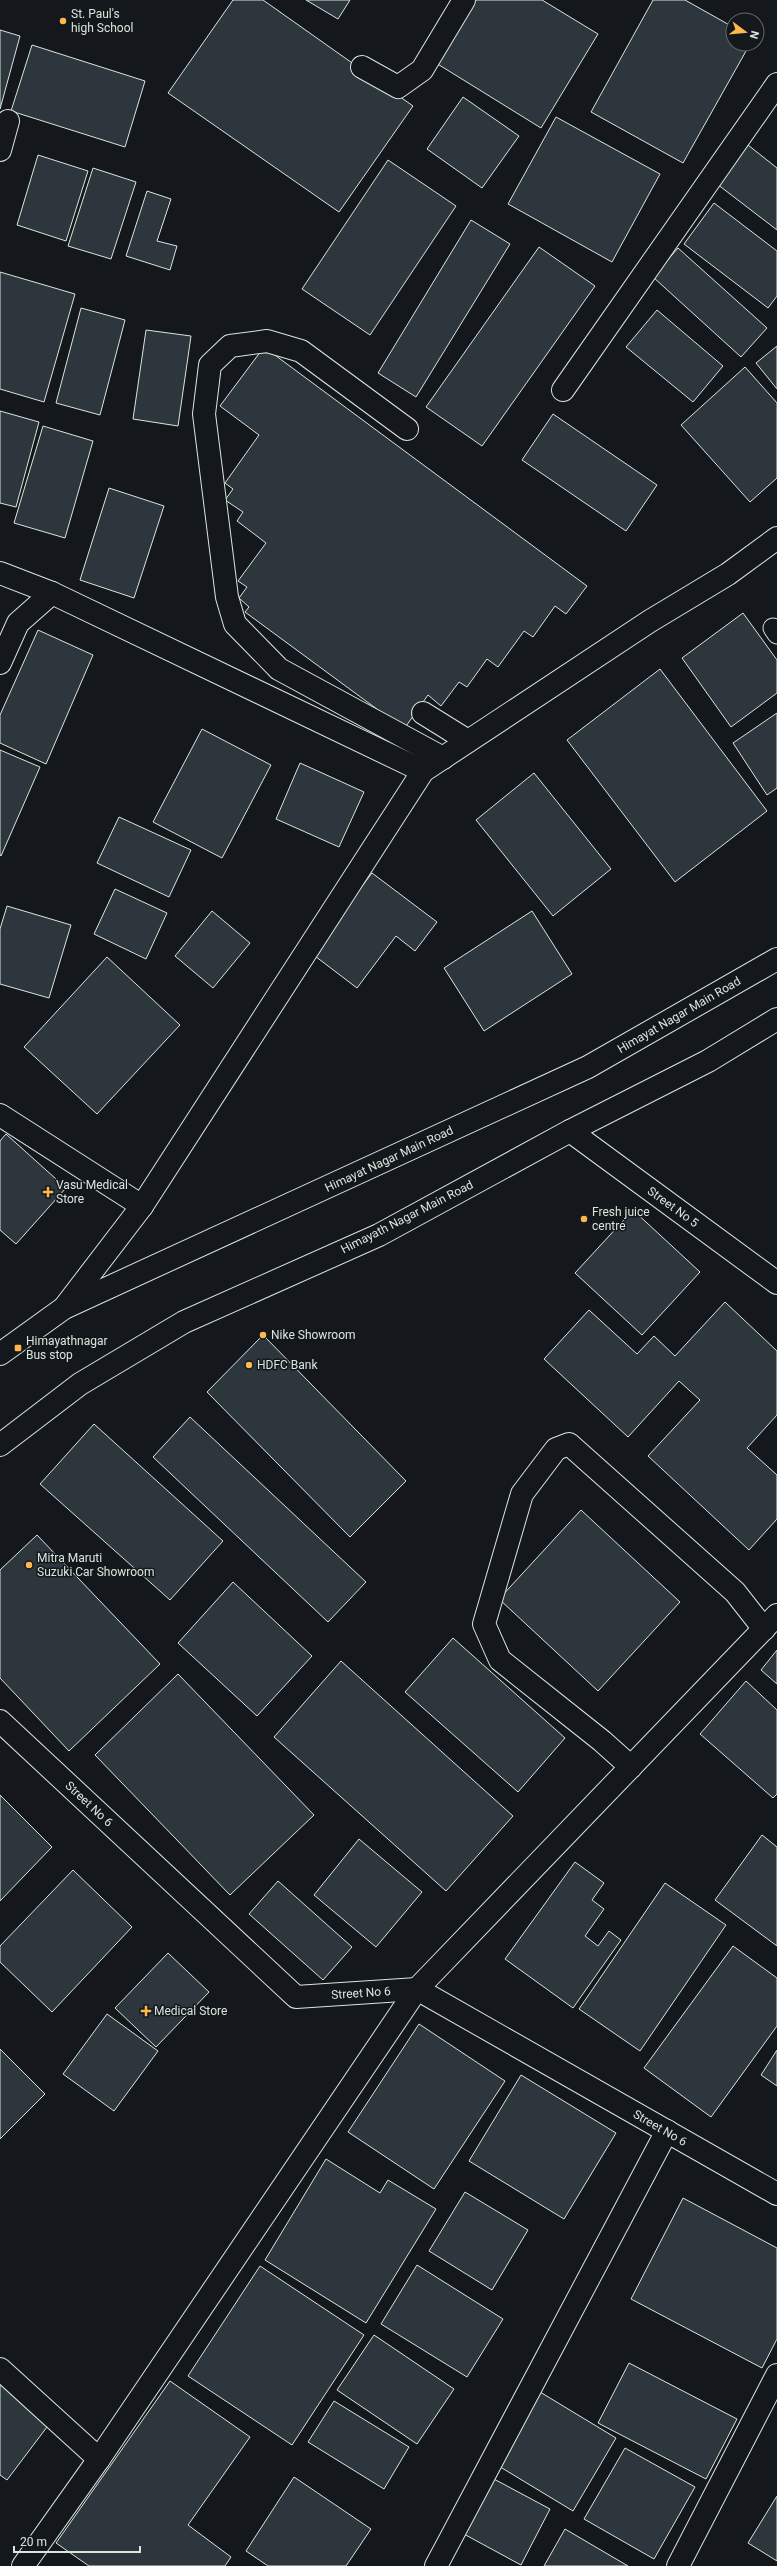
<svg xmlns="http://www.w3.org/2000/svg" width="777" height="2566" viewBox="0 0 777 2566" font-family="Roboto,sans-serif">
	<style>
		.building { fill: #2c363c; stroke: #d8e6dc }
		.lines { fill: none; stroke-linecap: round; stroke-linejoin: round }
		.lane-casing { stroke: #d8e6dc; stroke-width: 21 }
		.street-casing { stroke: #d8e6dc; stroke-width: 24 }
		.primary-casing { stroke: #d8e6dc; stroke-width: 24 }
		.lane { stroke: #14181c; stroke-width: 19 }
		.street { stroke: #14181c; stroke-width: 22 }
		.primary { stroke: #14181c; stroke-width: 22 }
		.poi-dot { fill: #ffb74d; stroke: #14181c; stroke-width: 1.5 }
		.labels { text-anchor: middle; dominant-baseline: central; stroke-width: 3; stroke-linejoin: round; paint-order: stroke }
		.poi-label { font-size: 12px; fill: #d8e6dc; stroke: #14181c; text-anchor: start }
		.street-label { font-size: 12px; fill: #d8e6dc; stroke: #14181c }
	</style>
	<rect width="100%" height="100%" fill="#14181c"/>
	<g class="building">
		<polygon points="233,0 263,0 413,106 339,212 168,93"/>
		<polygon points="306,0 350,0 338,19"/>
		<polygon points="475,0 542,0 598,34 541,128 436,63"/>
		<polygon points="653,0 685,0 733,27 733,44 750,44 683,163 591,112"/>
		<polygon points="0,30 20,36 0,109"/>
		<polygon points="32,45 145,81 125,147 11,111"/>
		<polygon points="463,97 519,136 482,188 427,149"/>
		<polygon points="556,117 660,174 612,262 508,204"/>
		<polygon points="748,145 777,168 777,230 717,184"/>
		<polygon points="38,155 88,171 66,241 17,225"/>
		<polygon points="388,160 456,206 370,335 302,289"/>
		<polygon points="93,168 136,182 111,259 68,246"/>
		<polygon points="147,191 171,199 157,241 177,246 170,270 126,256"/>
		<polygon points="714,203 777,251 777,296 768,308 684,244"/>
		<polygon points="471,220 510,244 416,397 378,373"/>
		<polygon points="539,247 595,286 482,446 426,407"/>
		<polygon points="678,248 767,328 741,357 653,277"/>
		<polygon points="0,272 75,294 44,402 0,389"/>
		<polygon points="81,308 125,320 100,415 56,403"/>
		<polygon points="657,310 723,366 693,402 626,347"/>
		<polygon points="146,330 191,336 178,426 133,419"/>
		<polygon points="777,346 777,389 756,363"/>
		<polygon points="264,347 587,586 566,614 555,606 533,637 524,631 498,667 487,659 467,687 459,682 441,706 428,695 404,729 245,612 249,607 239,598 247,587 238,581 266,543 237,521 243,512 225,500 233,489 225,483 259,435 220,406"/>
		<polygon points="745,367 777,403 777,478 750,502 681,425"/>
		<polygon points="0,411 39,422 16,507 0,503"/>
		<polygon points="553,414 657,485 626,531 522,460"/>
		<polygon points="43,426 93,441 65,538 14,523"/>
		<polygon points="109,488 164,506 134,598 80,580"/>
		<polygon points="743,613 777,660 777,693 731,727 682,658"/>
		<polygon points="38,630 93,655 46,764 0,743 0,715"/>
		<polygon points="660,669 767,811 675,882 567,740"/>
		<polygon points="777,713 777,788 767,795 733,743"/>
		<polygon points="202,729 271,765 222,858 153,822"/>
		<polygon points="0,750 40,767 1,856 0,855"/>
		<polygon points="300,763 364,792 339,847 276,819"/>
		<polygon points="534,773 611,869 553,916 476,820"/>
		<polygon points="119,817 191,850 169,897 97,863"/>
		<polygon points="372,873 437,922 415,951 396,936 357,988 311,953"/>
		<polygon points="115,889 167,913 146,959 94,934"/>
		<polygon points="7,906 71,925 49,998 0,984 0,929"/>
		<polygon points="212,911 250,943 213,988 175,956"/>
		<polygon points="532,911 572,974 484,1031 444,968"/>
		<polygon points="107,957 180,1025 97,1114 24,1047"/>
		<polygon points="6,1134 66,1188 16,1244 0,1230 0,1141"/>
		<polygon points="633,1210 700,1272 642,1335 575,1273"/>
		<polygon points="725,1302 777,1351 777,1415 747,1448 777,1475 777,1519 749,1550 648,1456 700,1400 679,1381 628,1437 544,1359 589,1310 637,1354 654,1336 675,1356"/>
		<polygon points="263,1335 406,1481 350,1537 207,1392"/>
		<polygon points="190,1417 366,1582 328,1622 153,1457"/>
		<polygon points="94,1424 223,1541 170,1600 40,1484"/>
		<polygon points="581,1510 680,1602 598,1691 499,1599"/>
		<polygon points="37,1535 160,1664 69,1751 0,1678 0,1570"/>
		<polygon points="233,1582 312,1656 257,1716 178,1643"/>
		<polygon points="453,1638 565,1738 518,1792 405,1692"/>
		<polygon points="777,1650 777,1684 761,1670"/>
		<polygon points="341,1661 513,1816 446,1891 274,1737"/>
		<polygon points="178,1674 314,1815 230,1895 95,1755"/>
		<polygon points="746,1681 777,1710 777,1794 773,1798 700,1734"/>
		<polygon points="0,1795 52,1847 0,1901"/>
		<polygon points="762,1835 777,1847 777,1946 715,1900"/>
		<polygon points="359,1839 422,1892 376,1947 314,1895"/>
		<polygon points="575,1862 604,1883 592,1900 604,1909 585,1936 598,1946 609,1931 621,1940 573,2008 505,1959"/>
		<polygon points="73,1870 132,1927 52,2012 0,1962 0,1946"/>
		<polygon points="278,1881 352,1947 323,1980 249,1914"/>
		<polygon points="665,1883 726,1925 640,2051 579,2009"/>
		<polygon points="733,1946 777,1978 777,2026 711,2117 644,2068"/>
		<polygon points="168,1953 209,1992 156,2047 115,2008"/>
		<polygon points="107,2014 158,2051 114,2111 63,2074"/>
		<polygon points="419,2024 505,2081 434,2189 348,2132"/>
		<polygon points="0,2049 45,2094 0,2139"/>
		<polygon points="777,2050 777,2086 761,2075"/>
		<polygon points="521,2075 616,2133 564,2219 469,2161"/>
		<polygon points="326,2159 380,2193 388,2180 436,2209 366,2323 265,2260"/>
		<polygon points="465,2192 528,2230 492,2290 429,2251"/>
		<polygon points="683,2198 777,2248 777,2339 762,2368 631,2299"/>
		<polygon points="417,2265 503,2319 467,2377 381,2324"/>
		<polygon points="260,2266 364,2335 292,2445 188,2376"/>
		<polygon points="374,2335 454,2389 417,2444 337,2390"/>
		<polygon points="629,2363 737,2419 706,2479 598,2423"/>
		<polygon points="170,2381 250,2437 188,2525 231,2557 225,2566 89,2566 56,2543"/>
		<polygon points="0,2384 50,2423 7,2480 0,2475"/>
		<polygon points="540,2392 616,2438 573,2511 497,2465"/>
		<polygon points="334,2401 409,2447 384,2489 308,2442"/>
		<polygon points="625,2448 695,2487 654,2559 584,2519"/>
		<polygon points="294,2477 371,2529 346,2566 268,2566 246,2551"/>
		<polygon points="492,2478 550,2509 521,2565 462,2533"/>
		<polygon points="777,2496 777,2561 748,2543"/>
		<polygon points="565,2529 628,2566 544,2566"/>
	</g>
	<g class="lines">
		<g class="lane-casing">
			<polyline id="lane" points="773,628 777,634"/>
		</g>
		<g class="street-casing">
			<g id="street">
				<polyline points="362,67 398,87 422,70 464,0"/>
				<polyline points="0,150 8,121"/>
				<polyline points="563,390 777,84"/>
				<polyline points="407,429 301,351 267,341 230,346 210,365 204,414 227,597 235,624 279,669 443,758"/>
				<polyline points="0,573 52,593 423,771"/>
				<polyline points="0,663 18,623 52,593"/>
				<polyline points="423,713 468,741"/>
				<polyline points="0,1115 142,1206"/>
				<polyline points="570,1131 777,1283"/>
				<polyline points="64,1308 142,1206 423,771 650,621 728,574 777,538"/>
				<polyline points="0,1721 296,1997 417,1989 777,2194"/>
				<polyline points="631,1767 602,1741 500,1660 484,1624 522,1494 556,1449 569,1444 735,1592 764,1629"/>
				<polyline points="0,2369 99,2459"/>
				<polyline points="23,2566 99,2459 417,1989 777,1615"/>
				<polyline points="436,2566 667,2131"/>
				<polyline points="678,2566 777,2375"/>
			</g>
		</g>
		<g class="primary-casing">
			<g id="primary">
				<polyline points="0,1354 64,1308 588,1067 777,959"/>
				<polyline points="0,1445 80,1384 184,1322 379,1235 570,1131 708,1061 777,1019"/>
			</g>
		</g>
		<use href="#lane" class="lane"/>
		<use href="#street" class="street"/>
		<use href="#primary" class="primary"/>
	</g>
	<g class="poi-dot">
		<circle cx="63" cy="21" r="4"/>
		<path d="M46 1186h4v4h4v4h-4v4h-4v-4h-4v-4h4z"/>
		<circle cx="584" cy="1219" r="4"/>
		<circle cx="263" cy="1335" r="4"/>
		<rect x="14" y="1344" width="8" height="8" rx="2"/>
		<circle cx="249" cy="1365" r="4"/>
		<circle cx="29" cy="1565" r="4"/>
		<path d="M144 2005h4v4h4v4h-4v4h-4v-4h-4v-4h4z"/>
	</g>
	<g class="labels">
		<g class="poi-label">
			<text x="71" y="14">St. Paul's<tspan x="71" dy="14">high School</tspan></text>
			<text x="56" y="1185">Vasu Medical<tspan x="56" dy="14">Store</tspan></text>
			<text x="592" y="1212">Fresh juice<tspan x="592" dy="14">centre</tspan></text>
			<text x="271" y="1335">Nike Showroom</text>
			<text x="26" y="1341">Himayathnagar<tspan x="26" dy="14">Bus stop</tspan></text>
			<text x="257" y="1365">HDFC Bank</text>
			<text x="37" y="1558">Mitra Maruti<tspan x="37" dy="14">Suzuki Car Showroom</tspan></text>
			<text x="154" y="2011">Medical Store</text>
		</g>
		<g class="street-label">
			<text transform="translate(679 1015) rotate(-30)">Himayat Nagar Main Road</text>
			<text transform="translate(389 1159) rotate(-25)">Himayat Nagar Main Road</text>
			<text transform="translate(673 1207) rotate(36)">Street No 5</text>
			<text transform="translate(407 1217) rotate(-27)">Himayath Nagar Main Road</text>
			<text transform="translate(89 1804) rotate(43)">Street No 6</text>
			<text transform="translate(361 1993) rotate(-4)">Street No 6</text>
			<text transform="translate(660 2128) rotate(30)">Street No 6</text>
		</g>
	</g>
	<g transform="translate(745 32) rotate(106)"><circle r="19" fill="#14181c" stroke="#626a69"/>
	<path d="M0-3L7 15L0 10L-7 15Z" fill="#ffb74d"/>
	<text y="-6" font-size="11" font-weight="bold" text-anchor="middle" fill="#d8e6dc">N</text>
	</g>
	<path d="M14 2546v6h126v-6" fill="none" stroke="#d8e6dc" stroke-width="2"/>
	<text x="20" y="2546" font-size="12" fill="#d8e6dc" stroke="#14181c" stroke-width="3" paint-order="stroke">20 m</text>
</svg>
